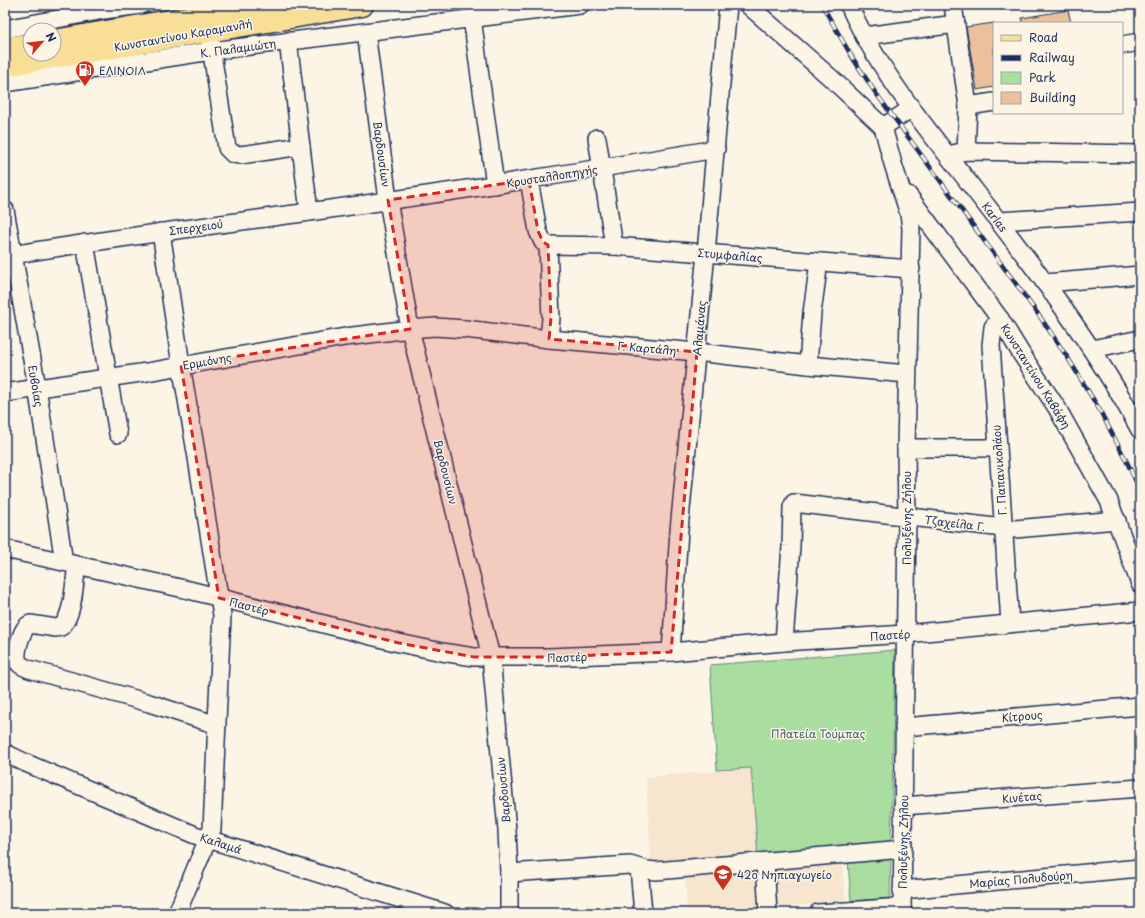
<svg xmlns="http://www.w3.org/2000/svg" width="1145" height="918" viewBox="0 0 1145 918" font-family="'Playpen Sans',sans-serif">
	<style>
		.built { fill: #f7e5cf }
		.green { fill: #a9dea0; stroke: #62867f }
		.building { fill: #ebc19b; stroke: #1b2f5e }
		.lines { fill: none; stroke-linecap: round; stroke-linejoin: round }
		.minor-casing { stroke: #1b2f5e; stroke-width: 20 }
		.major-casing { stroke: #1b2f5e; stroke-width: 25 }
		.minor { stroke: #fcf5e5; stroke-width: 17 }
		.major { stroke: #f9df96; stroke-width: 22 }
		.rail-casing { stroke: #1b2f5e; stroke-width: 4.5 }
		.rail { stroke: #fcf5e5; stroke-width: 3; stroke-dasharray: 9; stroke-linecap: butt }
		.marked { fill: #d62828; fill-opacity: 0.2; stroke: #d62828; stroke-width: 3; stroke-dasharray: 8 5; stroke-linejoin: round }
		.labels { text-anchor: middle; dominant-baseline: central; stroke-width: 3; stroke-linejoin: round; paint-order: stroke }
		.street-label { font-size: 11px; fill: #1b2f5e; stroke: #fcf5e5 }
		.poi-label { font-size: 11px; fill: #1b2f5e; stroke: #fcf5e5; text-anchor: start }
		.park-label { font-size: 11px; fill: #3e5b6e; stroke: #fcf5e5 }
	</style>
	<rect width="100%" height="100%" fill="#fcf5e5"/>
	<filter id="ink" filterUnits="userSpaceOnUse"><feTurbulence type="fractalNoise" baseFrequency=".025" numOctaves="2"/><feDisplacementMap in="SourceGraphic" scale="8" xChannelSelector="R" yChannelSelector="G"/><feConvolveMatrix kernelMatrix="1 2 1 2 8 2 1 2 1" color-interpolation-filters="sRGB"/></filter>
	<g filter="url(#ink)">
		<g class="built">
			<polygon points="751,768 758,856 651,864 646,777"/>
			<polygon points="842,861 846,902 775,907 772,868"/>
			<polygon points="758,870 761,908 687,913 685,875"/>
		</g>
		<g class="green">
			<polygon points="895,650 891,843 758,856 751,768 717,770 710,665"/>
			<polygon points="891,855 890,898 851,901 848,860"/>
		</g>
		<g class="building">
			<polygon points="1068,10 1071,23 1022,23 1022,18"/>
			<polygon points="994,23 994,87 977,90 966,27"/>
		</g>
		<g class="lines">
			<g class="minor-casing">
				<g id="minor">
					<polyline points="748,5 832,79 883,127 912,108"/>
					<path d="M 849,5 C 879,73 931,133 976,192 C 1035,268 1094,345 1140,430"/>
					<polyline points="953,5 968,106 966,151"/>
					<polyline points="472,18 495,185"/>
					<polyline points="5,29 104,10 141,5"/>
					<polyline points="366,32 388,200 410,329 491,657 507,830 509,873 509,913"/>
					<polyline points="864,36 956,24"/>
					<polyline points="210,41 227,148 233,154 241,155 301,146"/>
					<polyline points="288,41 309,212"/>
					<polyline points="1122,45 1140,42"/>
					<polyline points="5,83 211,51 580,5"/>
					<polyline points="968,106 994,102"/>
					<polyline points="883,127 893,164 909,214 911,228 906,448 907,517 902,913"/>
					<polyline points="597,138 614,246"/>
					<polyline points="948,155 966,151 1140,154"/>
					<polyline points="529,180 538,231 543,242 548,245"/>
					<polyline points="908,195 1000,319 1022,355 1057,408 1109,501 1140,584"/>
					<polyline points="5,210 37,387 64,562"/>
					<polyline points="999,221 1140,212"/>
					<polyline points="161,232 181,365 196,452 222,615 212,829 177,913"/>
					<polyline points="85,243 118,434"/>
					<polyline points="548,245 614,246 911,269"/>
					<polyline points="548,245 551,318 549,339"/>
					<path d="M 5,256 C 106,239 207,226 309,212 C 445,193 580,172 716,149"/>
					<polyline points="1045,283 1140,275"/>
					<polyline points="1000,319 993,327 991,345 1010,623"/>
					<polyline points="1092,349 1140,339"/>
					<polyline points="808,365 812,313 819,262"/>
					<polyline points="5,393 147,372 345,337 410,329 435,327 465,329 549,339 697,352 808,365 907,374"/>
					<polyline points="906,448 998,448"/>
					<polyline points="5,549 189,590 399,643 442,652 474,657 548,657 671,652 784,642 905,634 1140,611"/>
					<path d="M 77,565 C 74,582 74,615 61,627 L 56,628 L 30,624 C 22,627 16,650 17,659 C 18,665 24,667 29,669 L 149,703 L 217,725"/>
					<polyline points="784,642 791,546 792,507 794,503 1003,528 1015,529 1117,520"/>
					<polyline points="671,652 679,530 706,253 728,5"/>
					<polyline points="904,727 1140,706"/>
					<polyline points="5,753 26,763 195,835 445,913"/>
					<polyline points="903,806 1140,788"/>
					<polyline points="765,862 768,913"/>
					<polyline points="639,868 643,913"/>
					<polyline points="509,873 630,865 647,870 656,871 903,849"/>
					<polyline points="902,890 1140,868"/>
					<polyline points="818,913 902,907"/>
				</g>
			</g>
			<g class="major-casing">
				<g id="major">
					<polyline points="54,41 263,5"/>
					<polyline points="5,48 30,45"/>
					<polyline points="5,65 362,5"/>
				</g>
			</g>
			<use href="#minor" class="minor"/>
			<use href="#major" class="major"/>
			<g class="rail-casing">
				<polyline id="rail" points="822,5 852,57 875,92 1038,314 1068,358 1099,409 1126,460 1140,490"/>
			</g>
			<use href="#rail" class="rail"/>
		</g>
	</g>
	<path class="marked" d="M 529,180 L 538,231 L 543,242 L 548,245 L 551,318 L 549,339 L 697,352 L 671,652 L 548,657 L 474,657 L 399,643 L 219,598 L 181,365 L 410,329 L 388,200 Z"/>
	<defs>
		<g id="fuel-pin" transform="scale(1)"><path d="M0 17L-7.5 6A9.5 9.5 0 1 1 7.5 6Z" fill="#c8321e" stroke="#fcf5e5"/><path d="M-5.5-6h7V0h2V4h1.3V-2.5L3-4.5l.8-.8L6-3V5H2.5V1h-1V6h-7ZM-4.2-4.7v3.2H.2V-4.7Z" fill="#fff"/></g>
		<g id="school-pin" transform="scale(1)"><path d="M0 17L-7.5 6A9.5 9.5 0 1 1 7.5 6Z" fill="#c8321e" stroke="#fcf5e5"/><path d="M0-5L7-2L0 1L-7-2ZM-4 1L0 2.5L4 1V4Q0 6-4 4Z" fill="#fff"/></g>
	</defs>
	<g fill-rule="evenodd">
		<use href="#fuel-pin" x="85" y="70"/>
		<use href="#school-pin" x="723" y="874"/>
	</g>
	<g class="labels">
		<g class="street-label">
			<text transform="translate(183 35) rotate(-10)">Κωνσταντίνου Καραμανλή</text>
			<text transform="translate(238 48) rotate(-8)">Κ. Παλαμιώτη</text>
			<text transform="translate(382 154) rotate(82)">Βαρδουσίων</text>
			<text transform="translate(552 176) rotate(-9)">Κρυσταλλοπηγής</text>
			<text transform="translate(995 217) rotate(53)">Karlas</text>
			<text transform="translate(196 227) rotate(-8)">Σπερχειού</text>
			<text transform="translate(730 255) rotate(5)">Στυμφαλίας</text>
			<text transform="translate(699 328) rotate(-85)">Αλαμάνας</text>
			<text transform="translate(647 348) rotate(5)">Γ. Καρτάλη</text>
			<text transform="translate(207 361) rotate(-10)">Ερμιόνης</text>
			<text transform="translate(1036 376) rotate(58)">Κωνσταντίνου Καβάφη</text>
			<text transform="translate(36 386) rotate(80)">Ευβοίας</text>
			<text transform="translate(999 470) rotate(-94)">Γ. Παπανικολάου</text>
			<text transform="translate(446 472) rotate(76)">Βαρδουσίων</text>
			<text transform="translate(906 518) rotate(-90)">Πολυξένης Ζήλου</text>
			<text transform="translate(955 523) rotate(7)">Τζαχείλα Γ.</text>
			<text transform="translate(249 606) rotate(14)">Παστέρ</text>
			<text transform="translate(890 635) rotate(-4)">Παστέρ</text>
			<text transform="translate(567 657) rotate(-2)">Παστέρ</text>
			<text transform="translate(1022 716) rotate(-5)">Κίτρους</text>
			<text transform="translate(503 790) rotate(-95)">Βαρδουσίων</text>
			<text transform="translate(1022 797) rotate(-5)">Κινέτας</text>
			<text transform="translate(903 842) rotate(-89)">Πολυξένης Ζήλου</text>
			<text transform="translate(221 843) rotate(18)">Καλαμά</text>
			<text transform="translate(1021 879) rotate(-5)">Μαρίας Πολυδούρη</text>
		</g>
		<g class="poi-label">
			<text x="99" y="70">ΕΛΙΝΟΙΛ</text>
			<text x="737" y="874">42ο Νηπιαγωγείο</text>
		</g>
		<g class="park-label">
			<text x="818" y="733">Πλατεία Τούμπας</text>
		</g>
	</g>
	<rect width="1145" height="918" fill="none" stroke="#fcf5e5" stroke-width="20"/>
	<rect x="10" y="10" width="1125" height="898" fill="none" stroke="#1b2f5e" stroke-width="1.5" filter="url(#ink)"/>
	<rect x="993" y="22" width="130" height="92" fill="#fcf5e5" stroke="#a2a6af"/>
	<rect x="1001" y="35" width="20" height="6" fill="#f9df96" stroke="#a2a6af"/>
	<text x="1029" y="42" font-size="12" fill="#1b2f5e">Road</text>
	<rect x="1001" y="55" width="20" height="6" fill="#1b2f5e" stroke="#a2a6af"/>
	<text x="1029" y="62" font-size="12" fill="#1b2f5e">Railway</text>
	<rect x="1001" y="72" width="20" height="12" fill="#a9dea0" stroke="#a2a6af"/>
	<text x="1029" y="82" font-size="12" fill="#1b2f5e">Park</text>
	<rect x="1001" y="92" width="20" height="12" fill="#ebc19b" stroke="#a2a6af"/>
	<text x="1029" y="102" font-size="12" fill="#1b2f5e">Building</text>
	<g transform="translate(42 42) rotate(62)"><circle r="19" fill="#fcf5e5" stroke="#a2a6af"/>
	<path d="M0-3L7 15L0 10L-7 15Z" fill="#c8321e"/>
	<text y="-6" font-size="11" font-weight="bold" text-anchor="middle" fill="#1b2f5e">N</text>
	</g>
</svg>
